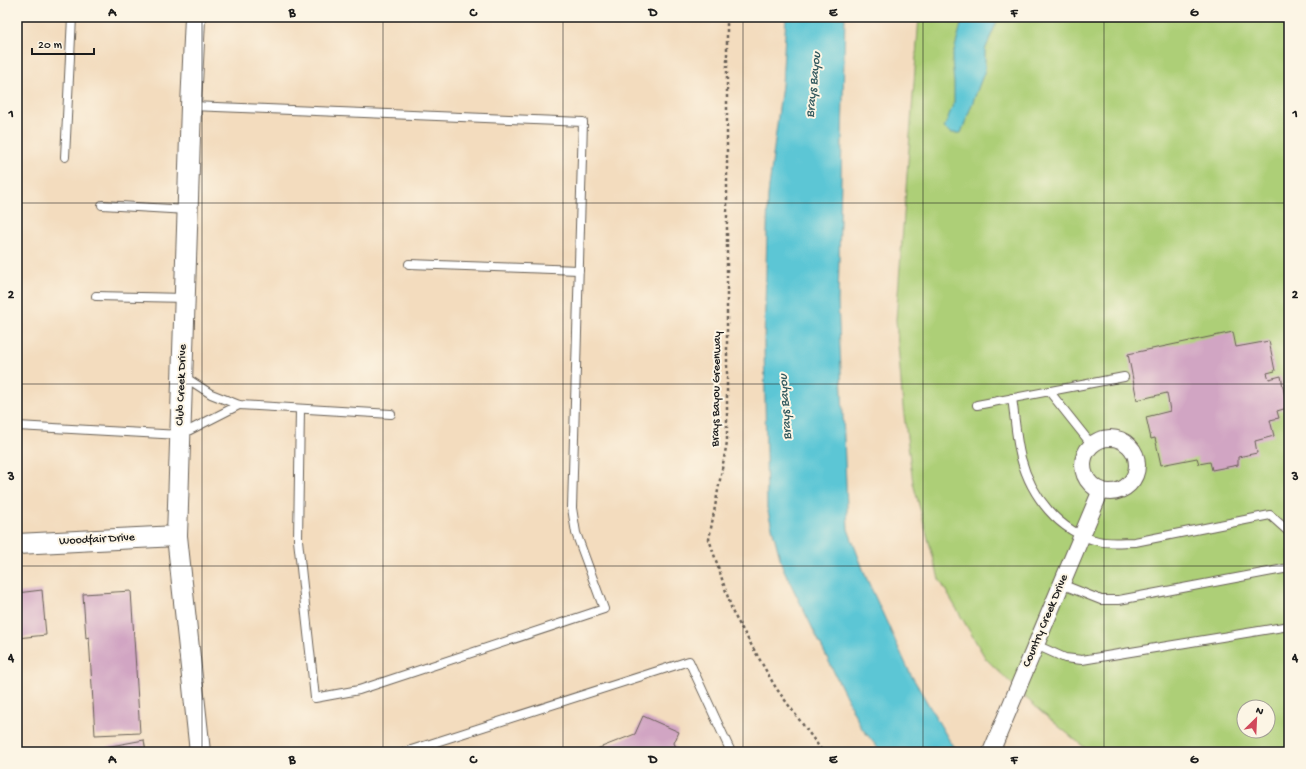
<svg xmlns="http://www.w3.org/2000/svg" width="1306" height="769" viewBox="0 0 1306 769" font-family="'Gochi Hand',sans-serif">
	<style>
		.green { fill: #adcf77; stroke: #64764a; fill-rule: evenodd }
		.water { fill: #5bc6d5; stroke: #3c7178 }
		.building { fill: #d1a5c3 }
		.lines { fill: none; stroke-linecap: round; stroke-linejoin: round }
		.service-casing { stroke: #675f55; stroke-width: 10 }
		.minor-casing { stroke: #675f55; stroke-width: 18 }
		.tertiary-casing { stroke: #675f55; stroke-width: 22 }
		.path { stroke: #675f55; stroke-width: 2.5; stroke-dasharray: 3 3; stroke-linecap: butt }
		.service { stroke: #fff; stroke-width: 8 }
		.minor { stroke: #fff; stroke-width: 16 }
		.tertiary { stroke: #fff; stroke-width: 20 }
		.grid { fill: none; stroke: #1c1c1c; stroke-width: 1; stroke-opacity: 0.55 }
		.labels { text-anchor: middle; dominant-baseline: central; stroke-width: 4; stroke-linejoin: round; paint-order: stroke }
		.street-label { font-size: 12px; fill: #1c1c1c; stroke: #fcf5e5 }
		.water-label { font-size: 13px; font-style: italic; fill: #32585d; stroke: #fcf5e5 }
		.neatline { fill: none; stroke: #1c1c1c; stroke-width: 1.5 }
		.grid-label { font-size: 13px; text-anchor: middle; font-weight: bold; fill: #1c1c1c }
	</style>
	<rect width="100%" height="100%" fill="#fcf5e5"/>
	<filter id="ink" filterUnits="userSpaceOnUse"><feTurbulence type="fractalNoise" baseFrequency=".025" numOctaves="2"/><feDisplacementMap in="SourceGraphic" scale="8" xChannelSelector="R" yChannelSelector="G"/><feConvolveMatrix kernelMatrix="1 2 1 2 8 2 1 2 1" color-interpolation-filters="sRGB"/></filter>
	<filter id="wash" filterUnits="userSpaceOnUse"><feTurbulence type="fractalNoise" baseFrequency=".012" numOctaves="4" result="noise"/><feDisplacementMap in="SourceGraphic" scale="16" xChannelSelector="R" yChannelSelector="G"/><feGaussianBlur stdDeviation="0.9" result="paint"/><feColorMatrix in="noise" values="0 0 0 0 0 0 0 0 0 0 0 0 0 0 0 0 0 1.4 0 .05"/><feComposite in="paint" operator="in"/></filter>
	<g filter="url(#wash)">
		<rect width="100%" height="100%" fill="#f3dcbe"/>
		<path class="green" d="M 919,17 L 1289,17 L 1289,752 L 1090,752 L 1040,711 L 986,659 L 939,579 L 913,483 L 903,407 L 896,320 ZM 1244,707 L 1268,707 L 1268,731 L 1244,731 Z"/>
		<g class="water">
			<polygon points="786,17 845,17 838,302 848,529 866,577 910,673 952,745 960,752 881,752 861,727 782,566 767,508 764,343 768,195 782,85"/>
			<polygon points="963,17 999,17 985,50 985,70 961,133 951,133 944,128 954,102 954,83 952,59"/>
		</g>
		<g id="blocks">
			<g class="building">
				<polygon points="1233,332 1236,347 1269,341 1275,371 1267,373 1269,379 1281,376 1287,408 1277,411 1279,418 1270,420 1274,436 1255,441 1257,453 1238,457 1238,465 1212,470 1210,462 1199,464 1197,458 1161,465 1155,438 1151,439 1146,417 1170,411 1167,393 1137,400 1128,354"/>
				<polygon points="42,590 46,635 17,638 17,593"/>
				<polygon points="131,591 140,733 95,735 89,637 86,638 83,594"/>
				<polygon points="643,716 679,732 674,743 678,752 589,752 635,734"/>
				<polygon points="144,740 146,752 101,752 100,748"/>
			</g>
		</g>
	</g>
	<g filter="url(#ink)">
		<use href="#blocks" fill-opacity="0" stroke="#675f55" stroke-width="1"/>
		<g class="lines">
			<g class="service-casing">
				<g id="service">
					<polyline points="191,106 583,122 572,508 576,533 604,609 359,690 315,698 298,540 300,409"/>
					<polyline points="65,157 72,17"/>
					<polyline points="102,205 187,210"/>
					<polyline points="409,264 579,270"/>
					<polyline points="96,296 185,298"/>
					<polyline points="183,376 211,394 239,405 391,414"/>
					<polyline points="1049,391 1092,445"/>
					<path d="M 1012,398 C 1015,418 1016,439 1021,458 C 1031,496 1059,532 1098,541 C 1110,544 1123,542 1135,542 L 1270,515 L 1289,532"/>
					<polyline points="977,405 1124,377"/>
					<polyline points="17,426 180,435 239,405"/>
					<polyline points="1061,584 1101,600 1119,600 1289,568"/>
					<polyline points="1036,645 1065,658 1082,660 1289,626"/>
					<polyline points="405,752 689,661 731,752"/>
				</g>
			</g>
			<g class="minor-casing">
				<g id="minor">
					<circle cx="1110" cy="465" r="27"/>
					<polyline points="991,752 1101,490"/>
				</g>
			</g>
			<g class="tertiary-casing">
				<g id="tertiary">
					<polyline points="195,17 191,106 177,536 200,752"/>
					<polyline points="17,544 177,536"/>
				</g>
			</g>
			<polyline class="path" points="727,17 727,442 709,539 733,613 776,688 823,752"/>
			<use href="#service" class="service"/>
			<use href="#minor" class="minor"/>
			<use href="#tertiary" class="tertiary"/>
		</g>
	</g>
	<path class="grid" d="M 202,17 L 202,752M 383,17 L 383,752M 563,17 L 563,752M 743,17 L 743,752M 923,17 L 923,752M 1104,17 L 1104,752M 17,203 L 1289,203M 17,384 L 1289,384M 17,566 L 1289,566"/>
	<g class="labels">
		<g class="street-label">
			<text transform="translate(182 385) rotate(-88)">Club Creek Drive</text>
			<text transform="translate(717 389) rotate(-89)">Brays Bayou Greenway</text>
			<text transform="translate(97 540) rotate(-3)">Woodfair Drive</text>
			<text transform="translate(1046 621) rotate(-67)">Country Creek Drive</text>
		</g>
		<g class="water-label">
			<text transform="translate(814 85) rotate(-84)">Brays Bayou</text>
			<text transform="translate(786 407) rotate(-94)">Brays Bayou</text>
		</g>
	</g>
	<rect width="1306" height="769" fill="none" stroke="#fcf5e5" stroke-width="44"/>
	<g transform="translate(1256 719) rotate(24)"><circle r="19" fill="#fcf5e5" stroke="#a29e95"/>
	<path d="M0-3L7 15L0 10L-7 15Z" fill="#d1495b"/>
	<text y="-6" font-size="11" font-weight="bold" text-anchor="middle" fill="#1c1c1c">N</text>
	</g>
	<path d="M32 48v6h62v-6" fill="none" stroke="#1c1c1c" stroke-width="2"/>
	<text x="38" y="48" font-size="12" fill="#1c1c1c" stroke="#fcf5e5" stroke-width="3" paint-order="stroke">20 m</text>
	<rect x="22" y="22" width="1262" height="725" class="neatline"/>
	<g class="grid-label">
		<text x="112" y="16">A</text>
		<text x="292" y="16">B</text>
		<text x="473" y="16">C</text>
		<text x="653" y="16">D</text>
		<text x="833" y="16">E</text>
		<text x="1014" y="16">F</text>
		<text x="1194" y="16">G</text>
		<text x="11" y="117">1</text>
		<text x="1295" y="117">1</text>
		<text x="11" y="298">2</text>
		<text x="1295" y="298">2</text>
		<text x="11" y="480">3</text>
		<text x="1295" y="480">3</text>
		<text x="11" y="661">4</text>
		<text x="1295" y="661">4</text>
		<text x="112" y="763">A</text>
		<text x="292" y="763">B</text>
		<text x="473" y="763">C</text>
		<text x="653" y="763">D</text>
		<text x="833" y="763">E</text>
		<text x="1014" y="763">F</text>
		<text x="1194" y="763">G</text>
	</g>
</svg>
